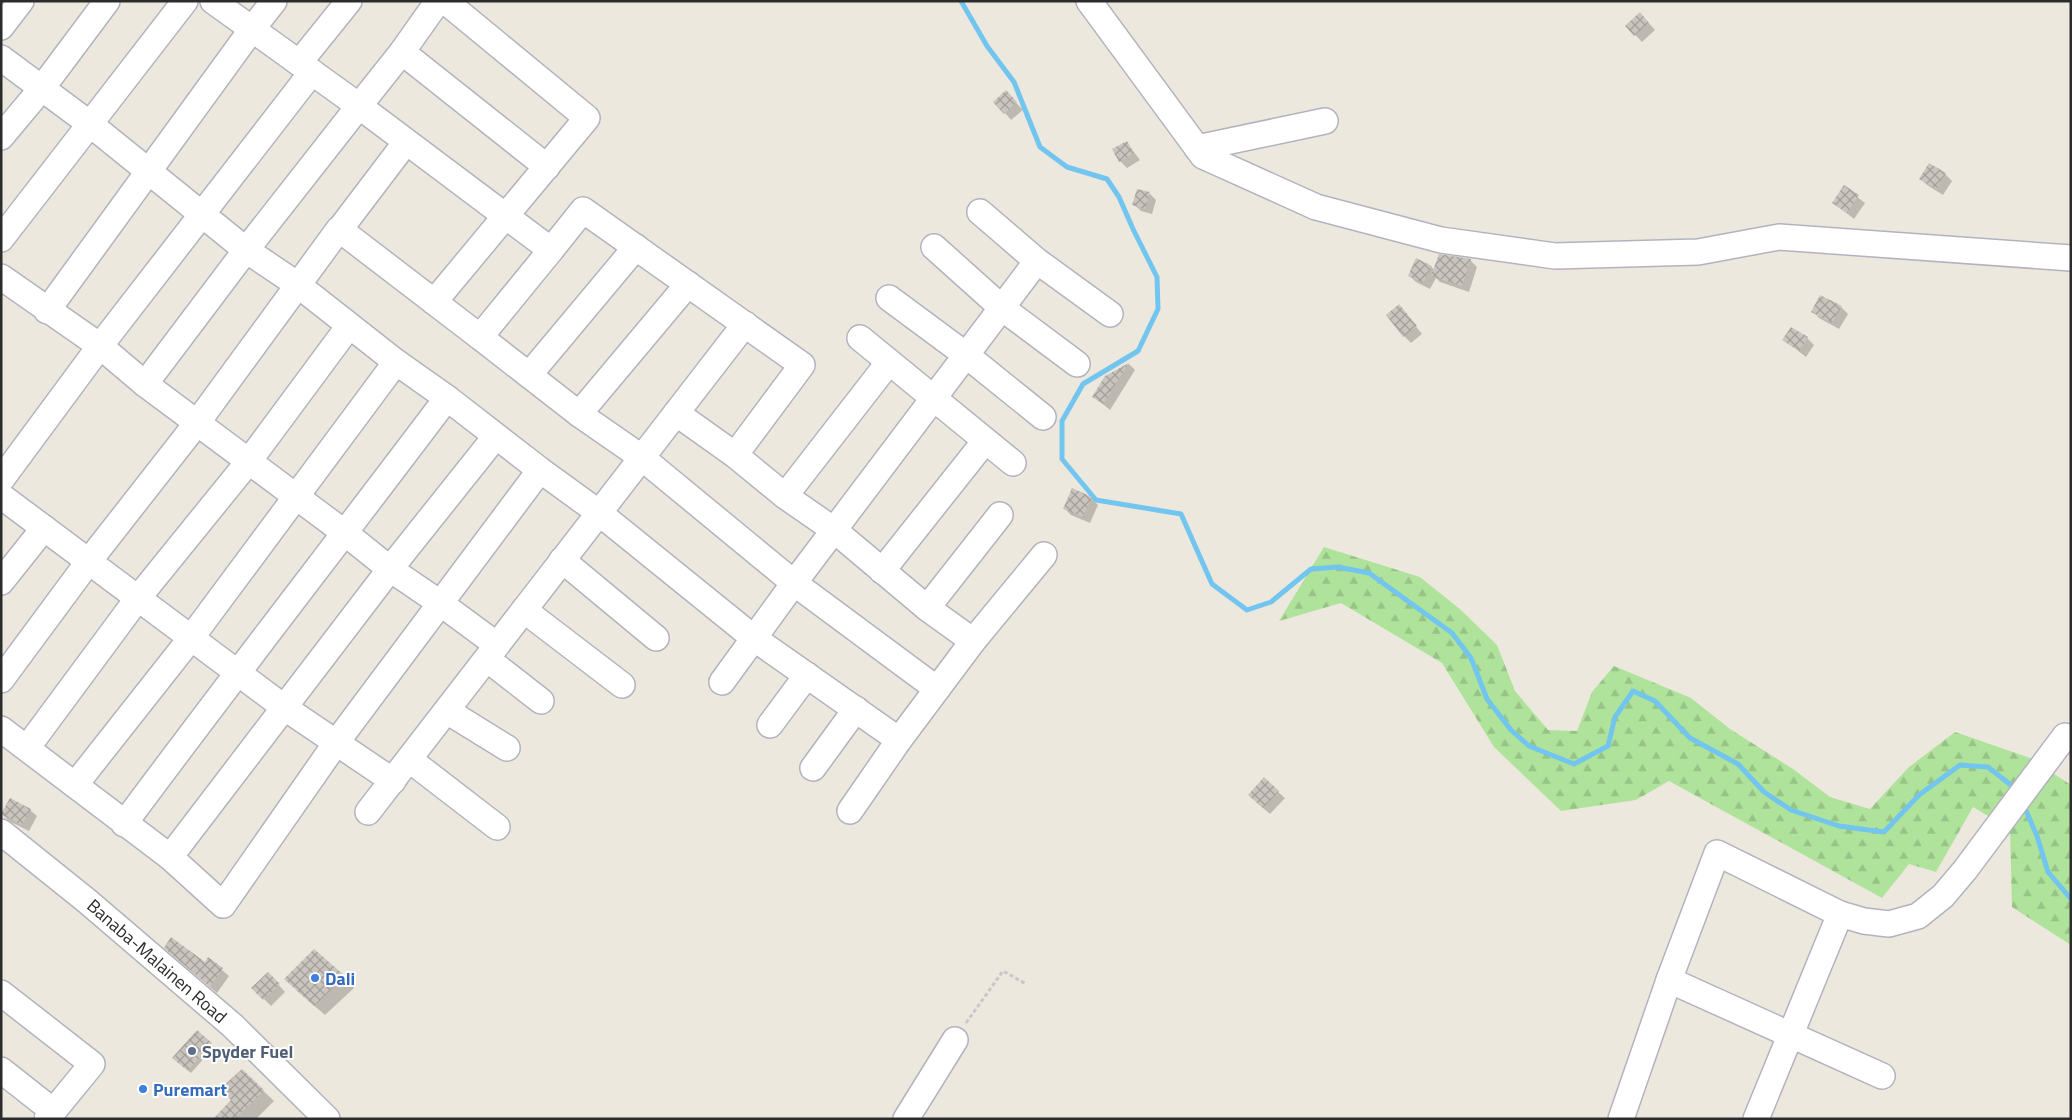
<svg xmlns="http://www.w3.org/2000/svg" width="2072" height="1120" viewBox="0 0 2072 1120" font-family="'Titillium Web',sans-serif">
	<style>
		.forest { fill: url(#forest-firs) }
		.shadow { fill: #0003 }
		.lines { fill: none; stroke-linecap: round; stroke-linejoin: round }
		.stream { stroke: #72c5ee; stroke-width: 5 }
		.building { fill: url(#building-cross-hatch) }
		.minor-casing { stroke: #b2b3bf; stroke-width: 28 }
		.path { stroke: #c8c8c8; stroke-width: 3; stroke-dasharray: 4 2.5; stroke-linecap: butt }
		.minor { stroke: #fff; stroke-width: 25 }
		.shop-dot { fill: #3f7fe0; stroke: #fff; stroke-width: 2 }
		.service-dot { fill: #5c6f8a; stroke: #fff; stroke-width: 2 }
		.labels { text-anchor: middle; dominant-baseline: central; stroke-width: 4; stroke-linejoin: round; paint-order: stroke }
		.street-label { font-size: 18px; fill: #2c2c2c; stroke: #fff }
		.shop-label { font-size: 18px; font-weight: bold; fill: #366cbe; stroke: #fff; text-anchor: start }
		.service-label { font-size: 18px; font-weight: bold; fill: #4e5e75; stroke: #fff; text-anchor: start }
	</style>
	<defs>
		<pattern id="forest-firs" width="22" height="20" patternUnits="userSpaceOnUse" patternTransform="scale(1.25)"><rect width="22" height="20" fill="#afe39b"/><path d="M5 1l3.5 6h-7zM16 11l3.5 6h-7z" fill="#97c386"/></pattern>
		<pattern id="building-cross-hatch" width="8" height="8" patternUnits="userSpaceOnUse" patternTransform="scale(1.25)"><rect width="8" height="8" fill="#c9c4bd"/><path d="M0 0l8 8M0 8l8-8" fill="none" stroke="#a39f9a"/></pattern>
	</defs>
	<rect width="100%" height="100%" fill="#ede8de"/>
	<polygon class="forest" points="1324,547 1420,577 1461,610 1497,645 1515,691 1548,730 1577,731 1592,692 1614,666 1691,698 1730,729 1793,769 1830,797 1870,809 1909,767 1955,732 2030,758 2071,785 2071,945 2012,907 2010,829 1973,807 1936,872 1909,864 1882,898 1669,781 1636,800 1561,811 1494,747 1442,663 1341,603 1279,621"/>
	<g class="shadow">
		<polygon points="1647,21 1655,30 1642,42 1627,26"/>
		<polygon points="1006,92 1023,110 1011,120 1005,113"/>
		<polygon points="1127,143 1140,160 1127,168 1120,161"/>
		<polygon points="1929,165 1945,174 1952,181 1943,195 1927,185 1921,179"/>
		<polygon points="1844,187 1865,203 1854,219 1834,203"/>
		<polygon points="1138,190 1150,194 1156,200 1152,214 1141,211 1134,204"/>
		<polygon points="1470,260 1477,267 1469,292 1440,282 1436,278 1430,289 1416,282 1409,275 1431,267 1435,270"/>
		<polygon points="1399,306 1422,334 1411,343 1404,336"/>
		<polygon points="1841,307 1848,314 1839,329 1819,318 1813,311"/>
		<polygon points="1807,338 1814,345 1806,357 1784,340"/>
		<polygon points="1129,364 1135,370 1110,410 1093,396 1106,377"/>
		<polygon points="1091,498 1098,505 1090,523 1071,515 1064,508"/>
		<polygon points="1278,792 1285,798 1270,814 1256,802"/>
		<polygon points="30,810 37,816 29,831 9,821 2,814"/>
		<polygon points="314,950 354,988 325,1015 296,990"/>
		<polygon points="172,954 206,963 209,959 229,976 217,993"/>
		<polygon points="268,973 285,992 271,1006 253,988"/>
		<polygon points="197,1032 214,1047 191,1073 177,1061"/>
		<polygon points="242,1070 274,1101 256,1119 214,1119 233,1101"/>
	</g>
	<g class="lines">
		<g class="stream">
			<polyline points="961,1 987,46 1014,82 1040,147 1067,167 1107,179 1119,197 1133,229 1157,277 1158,309 1138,351 1083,384 1062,421 1062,459 1096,500 1181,514 1212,584 1247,610 1271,602 1311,569 1338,567 1369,573 1452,633 1471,658 1487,699 1511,730 1529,746 1574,764 1608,746 1615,717 1633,691 1655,701 1690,738 1738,764 1764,792 1791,810 1839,826 1884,832 1919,795 1960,765 1988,767 2016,789"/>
			<polyline points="2024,806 2037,836 2048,872 2071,899"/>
		</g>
	</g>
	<g class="building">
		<polygon points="1640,12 1649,23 1634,36 1625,26"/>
		<polygon points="1006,90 1017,102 1004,114 993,102"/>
		<polygon points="1127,141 1134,153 1119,162 1112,149"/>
		<polygon points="1929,163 1946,173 1936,189 1919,179"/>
		<polygon points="1844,185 1859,195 1847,213 1832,203"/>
		<polygon points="1137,189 1150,192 1145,209 1132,205"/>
		<polygon points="1439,254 1471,259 1462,286 1431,276"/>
		<polygon points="1416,258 1432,266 1423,283 1408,276"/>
		<polygon points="1820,295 1842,306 1832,323 1811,312"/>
		<polygon points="1399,304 1417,326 1403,337 1386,315"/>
		<polygon points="1791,327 1808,337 1799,351 1782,340"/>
		<polygon points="1129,363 1103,404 1092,397 1105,376"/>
		<polygon points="1072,488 1092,497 1083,517 1063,509"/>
		<polygon points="1264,777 1279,791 1263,808 1248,795"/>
		<polygon points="10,798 31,809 22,825 1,814"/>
		<polygon points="171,937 205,962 208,957 223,968 210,987 164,948"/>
		<polygon points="314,949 345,976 314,1006 284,979"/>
		<polygon points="268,972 280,984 263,1000 251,988"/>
		<polygon points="197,1030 212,1043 188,1071 172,1058"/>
		<polygon points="242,1069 264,1090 235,1119 213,1119 231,1100 220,1089"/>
	</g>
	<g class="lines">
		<g class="minor-casing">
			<g id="minor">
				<polyline points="438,1 402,52 359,106 551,250 480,337 579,414 641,457 794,583 937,689"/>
				<polyline points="1089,1 1203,156 1316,207 1441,240 1555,256 1698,252 1779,237 2071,258"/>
				<polyline points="1,27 21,1"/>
				<polyline points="402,52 547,167"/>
				<polyline points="1,58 90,124 246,250 298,285 396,362 447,398 540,470 598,512 755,639 899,740"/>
				<polyline points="299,63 349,1"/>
				<polyline points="1,137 42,88 107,1"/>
				<polyline points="1197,148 1325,121"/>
				<polyline points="980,212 1037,261 1110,314"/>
				<polyline points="340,229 406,142"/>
				<polyline points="1,239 185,1"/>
				<polyline points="934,247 1002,308 1077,364"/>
				<polyline points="551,250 583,210 802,365 735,455"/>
				<polyline points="1,277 100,346 145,384 345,533 390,569 440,603 497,645"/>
				<polyline points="889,298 966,355 1043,417"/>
				<polyline points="434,302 587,118 445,1"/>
				<polyline points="47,311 252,29 274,1"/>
				<polyline points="860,338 1013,463"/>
				<polyline points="529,375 636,247"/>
				<polyline points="145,384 246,250 359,106 213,1"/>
				<polyline points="676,413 735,455 785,496 834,530 927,608 973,641"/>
				<polyline points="579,414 688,284"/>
				<polyline points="1,480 100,346 312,72"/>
				<polyline points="1,496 285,708 393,781"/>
				<polyline points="785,496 889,362"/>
				<polyline points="562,560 656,638"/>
				<polyline points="882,571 985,441"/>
				<polyline points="1,582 44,528"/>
				<polyline points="927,608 1000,515"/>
				<polyline points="524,610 622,685"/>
				<polyline points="487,659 541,701"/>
				<polyline points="1,680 89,561 197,423 339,229 480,337"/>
				<polyline points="722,682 794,583 1037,261"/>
				<polyline points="447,711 507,748"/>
				<polyline points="770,725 807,675"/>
				<polyline points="1,729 170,857 223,905 336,743 540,470"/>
				<polyline points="27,748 138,598 249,461 349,326"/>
				<polyline points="410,760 497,827"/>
				<polyline points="813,768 856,709"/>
				<polyline points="75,785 191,638 396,362"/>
				<polyline points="850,811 899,740 973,641 1044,555"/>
				<polyline points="368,812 745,324"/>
				<path d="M 124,824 C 230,681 340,540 447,398"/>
				<polyline points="1,832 87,901 233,1026 327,1119"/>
				<polyline points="170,857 390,569 496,436"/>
				<polyline points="1669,980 1882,1076"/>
				<polyline points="1,993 92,1064 47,1119"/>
				<polyline points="1,1070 53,1111"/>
				<polyline points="906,1119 955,1040"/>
				<polyline points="1621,1119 1669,980 1717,853 1840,914"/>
				<polyline points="1756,1119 1840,914 1864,921 1889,924 1918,916 1943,896 1965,870 2065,736"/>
			</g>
		</g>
		<polyline class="path" points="966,1023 1003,971 1026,984"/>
		<use href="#minor" class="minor"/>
	</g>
	<g class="shop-dot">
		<circle cx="315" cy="978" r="5"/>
		<circle cx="143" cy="1089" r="5"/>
	</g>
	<circle class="service-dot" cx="192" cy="1051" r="5"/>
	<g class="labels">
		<g class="street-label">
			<text transform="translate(157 961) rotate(41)">Banaba-Malainen Road</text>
		</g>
		<g class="shop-label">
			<text x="325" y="978">Dali</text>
			<text x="153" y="1089">Puremart</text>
		</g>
		<g class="service-label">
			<text x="202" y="1051">Spyder Fuel</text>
		</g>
	</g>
	<rect width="2072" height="1120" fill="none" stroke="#2c2c2c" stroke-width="5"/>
</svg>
